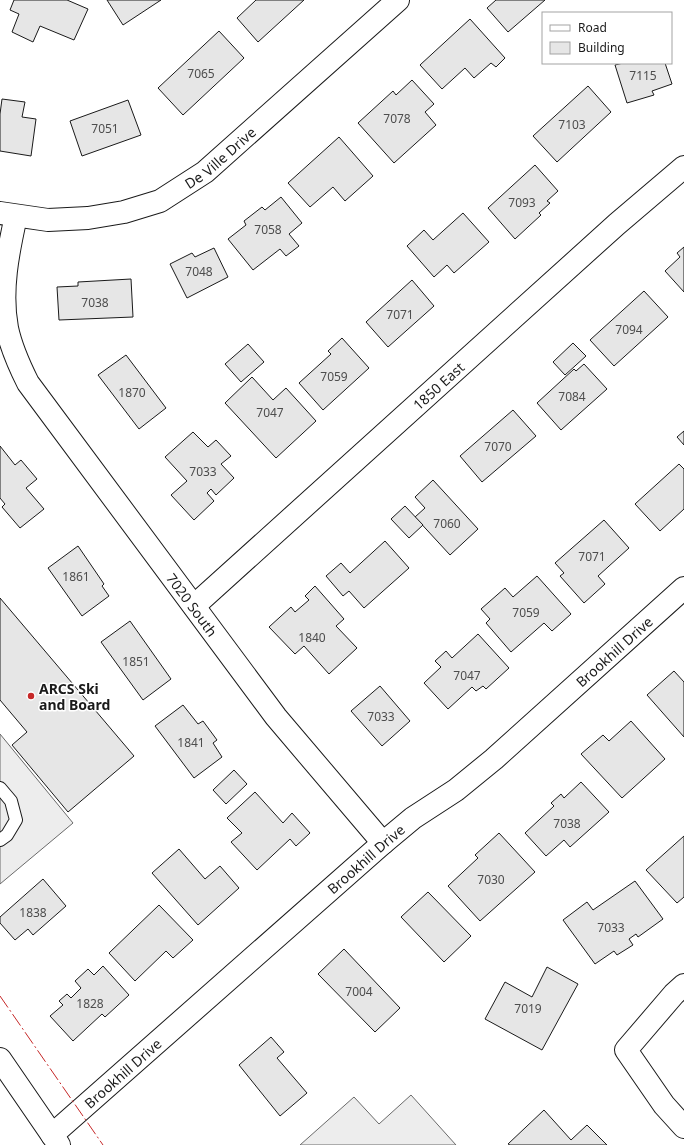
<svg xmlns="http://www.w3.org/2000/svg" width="684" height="1145" viewBox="0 0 684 1145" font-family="'Noto Sans',sans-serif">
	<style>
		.parking { fill: #ededed; stroke: #6a6a6a }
		.building { fill: #e6e6e6; stroke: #1a1a1a }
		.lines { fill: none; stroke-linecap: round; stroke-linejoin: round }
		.lane-casing { stroke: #1a1a1a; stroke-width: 14 }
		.street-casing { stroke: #1a1a1a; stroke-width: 24 }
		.primary-casing { stroke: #1a1a1a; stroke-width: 24 }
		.lane { stroke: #fff; stroke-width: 12 }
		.street { stroke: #fff; stroke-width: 22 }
		.primary { stroke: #fff; stroke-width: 22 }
		.power { stroke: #c62828; stroke-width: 1; stroke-dasharray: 14 3 2 3; stroke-linecap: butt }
		.poi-dot { fill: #c62828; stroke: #fff; stroke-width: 1.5 }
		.labels { text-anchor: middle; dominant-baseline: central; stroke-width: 3; stroke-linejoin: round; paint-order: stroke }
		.number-label { font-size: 12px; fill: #4d4d4d }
		.street-label { font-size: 14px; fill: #1a1a1a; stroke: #fff }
		.poi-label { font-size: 14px; font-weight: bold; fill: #1a1a1a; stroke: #fff; text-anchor: start }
	</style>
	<rect width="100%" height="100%" fill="#fff"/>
	<g class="parking">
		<polygon points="0,734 73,823 0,884"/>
		<polygon points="411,1095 456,1145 300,1145 354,1097 379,1124"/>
	</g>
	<g class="building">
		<polygon points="14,0 67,0 88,9 74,40 40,26 33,42 12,32 19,14 10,10"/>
		<polygon points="107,0 161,0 123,25"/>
		<polygon points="256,0 304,0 258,42 237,18"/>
		<polygon points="496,0 545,0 508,32 487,8"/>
		<polygon points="470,19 505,58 496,67 491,63 474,78 465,68 442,89 420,65"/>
		<polygon points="219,31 244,58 183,115 158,88"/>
		<polygon points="623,63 665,63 672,84 652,91 654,95 627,103 615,65"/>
		<polygon points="412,80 434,104 425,112 436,125 394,163 358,123 393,91 396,95"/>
		<polygon points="588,86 611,112 557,162 533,136"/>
		<polygon points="2,99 25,102 22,117 36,119 31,156 0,151 0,114"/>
		<polygon points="128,100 141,135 82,156 70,121"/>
		<polygon points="339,137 373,176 345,201 333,187 310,207 288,183"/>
		<polygon points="535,165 558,191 547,201 550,203 539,213 541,215 515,239 488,208"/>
		<polygon points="281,197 302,223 289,234 299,246 286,256 280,249 253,270 228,239 246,225 244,221 262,207 265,210"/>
		<polygon points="463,213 489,242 454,273 447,265 434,277 407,246 424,230 433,240"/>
		<polygon points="684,247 684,292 665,271 680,257 677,253"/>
		<polygon points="214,248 228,277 187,298 170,264 192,253 195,257"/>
		<polygon points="131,279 133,317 59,320 57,287 78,286 78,282"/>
		<polygon points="412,280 434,306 388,347 366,322"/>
		<polygon points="644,291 668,317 614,366 590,340"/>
		<polygon points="342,338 369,368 323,410 299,383 331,354 328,351"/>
		<polygon points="573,343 586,356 565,375 553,362"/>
		<polygon points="248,344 264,362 241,382 225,364"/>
		<polygon points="126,355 166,408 139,429 98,375"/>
		<polygon points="584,364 607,389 561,430 537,403 574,369 576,371"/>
		<polygon points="252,377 273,400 286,388 316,421 276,458 225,403"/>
		<polygon points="513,410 536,436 482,482 460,456"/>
		<polygon points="684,431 684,445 677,437"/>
		<polygon points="193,432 208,447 216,440 231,456 221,464 234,478 216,495 211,489 207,493 214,501 194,520 171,495 187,481 165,457"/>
		<polygon points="0,446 15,465 21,460 37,479 26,488 44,509 20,528 2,507 5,504 0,498"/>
		<polygon points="679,464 684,469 684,509 660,531 635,504"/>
		<polygon points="433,480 478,529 450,555 415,517 425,508 415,497"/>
		<polygon points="405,506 423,525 409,538 391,519"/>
		<polygon points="604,520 629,548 598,576 605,584 584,603 560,576 564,573 555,563"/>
		<polygon points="385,541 409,568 364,608 349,591 343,596 326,576 341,563 350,573"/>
		<polygon points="78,546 104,584 102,586 109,596 82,616 48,568"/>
		<polygon points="537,576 571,614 552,631 544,623 511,652 486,623 490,619 481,609 505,588 513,597"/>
		<polygon points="315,586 344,619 336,626 357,648 329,674 304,646 295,654 269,627 291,607 295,612 309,600 305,596"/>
		<polygon points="0,598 134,756 68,812 12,745 27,732 0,700"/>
		<polygon points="130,621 171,679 143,700 101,642"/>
		<polygon points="478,634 509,668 486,689 483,686 476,691 472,687 448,709 424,683 441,667 435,661 446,651 452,658"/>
		<polygon points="674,671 684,682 684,737 647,695"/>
		<polygon points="380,686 410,721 382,746 351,711"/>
		<polygon points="183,705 198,724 203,721 217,740 213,743 222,757 194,778 155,726"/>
		<polygon points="631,721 665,759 622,798 581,754 603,735 609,741"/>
		<polygon points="234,770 247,784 226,804 213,790"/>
		<polygon points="581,782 609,812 570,847 564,840 546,856 525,833 554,806 551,803 561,794 564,798"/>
		<polygon points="255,792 283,823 292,813 310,833 296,846 290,839 257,870 231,842 242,833 227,818"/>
		<polygon points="499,833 535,872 480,921 448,886 478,858 475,855"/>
		<polygon points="684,836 684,897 677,903 646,870"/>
		<polygon points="179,849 205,879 220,866 239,888 198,925 152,873"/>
		<polygon points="43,879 66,906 33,935 28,929 15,940 0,923 0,917"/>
		<polygon points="635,881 663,919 638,937 636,934 629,939 633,945 617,955 614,951 595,964 563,920 587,902 593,910"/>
		<polygon points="428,892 471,936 444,962 401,917"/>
		<polygon points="159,905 193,940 173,958 166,951 135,981 109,953"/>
		<polygon points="344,949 400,1008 375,1032 318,974"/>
		<polygon points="103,966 129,995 105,1017 102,1014 73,1041 50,1016 63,1005 59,1001 67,994 71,998 81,988 75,981 88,969 94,975"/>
		<polygon points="547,967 578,984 542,1050 485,1019 505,982 532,997"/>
		<polygon points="271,1037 284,1052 277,1058 307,1093 280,1116 239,1065"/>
		<polygon points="544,1110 571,1140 587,1125 607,1145 510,1145 508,1144"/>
	</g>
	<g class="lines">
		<g class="lane-casing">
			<polyline id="lane" points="0,788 11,801 16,820 7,835 0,840"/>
		</g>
		<g class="street-casing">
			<g id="street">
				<path id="s1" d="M 0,213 L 48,220 L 88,218 L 124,212 L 160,201 L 205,172 L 398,0"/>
				<path id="s2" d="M 16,216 C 8,252 0,291 7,328 C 11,347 19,365 28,383 L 276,717 L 383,843"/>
				<path id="s3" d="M 194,606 L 617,224 L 684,167"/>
				<polyline points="684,985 674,994 626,1050 664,1105 684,1127"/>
				<path id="s4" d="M 52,1135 L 383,843 L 413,818 L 456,790 L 494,759 L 684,588"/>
			</g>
		</g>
		<g class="primary-casing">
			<polyline id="primary" points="0,1059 59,1145"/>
		</g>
		<use href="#lane" class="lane"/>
		<use href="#street" class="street"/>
		<use href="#primary" class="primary"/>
		<polyline class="power" points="0,996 103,1145"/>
	</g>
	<circle class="poi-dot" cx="31" cy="696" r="4"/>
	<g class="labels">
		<g class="number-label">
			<text x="201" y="73">7065</text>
			<text x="643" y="75">7115</text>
			<text x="397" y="118">7078</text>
			<text x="572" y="124">7103</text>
			<text x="105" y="128">7051</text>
			<text x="522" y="202">7093</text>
			<text x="268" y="229">7058</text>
			<text x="199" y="271">7048</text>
			<text x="95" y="302">7038</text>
			<text x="400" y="314">7071</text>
			<text x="629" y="329">7094</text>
			<text x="334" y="376">7059</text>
			<text x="132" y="392">1870</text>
			<text x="572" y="396">7084</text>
			<text x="270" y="412">7047</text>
			<text x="498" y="446">7070</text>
			<text x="203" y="471">7033</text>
			<text x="447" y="523">7060</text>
			<text x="592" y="556">7071</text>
			<text x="76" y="576">1861</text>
			<text x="526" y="612">7059</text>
			<text x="312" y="637">1840</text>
			<text x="136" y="661">1851</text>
			<text x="467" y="675">7047</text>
			<text x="381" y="716">7033</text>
			<text x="191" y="742">1841</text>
			<text x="567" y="823">7038</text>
			<text x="491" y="879">7030</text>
			<text x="33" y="912">1838</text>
			<text x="611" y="927">7033</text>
			<text x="359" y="991">7004</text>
			<text x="90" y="1003">1828</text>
			<text x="528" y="1008">7019</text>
		</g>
		<g class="street-label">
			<text stroke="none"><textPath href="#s1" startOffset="237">De Ville Drive</textPath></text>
			<text stroke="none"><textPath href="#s3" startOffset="329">1850 East</textPath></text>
			<text stroke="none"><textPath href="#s2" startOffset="448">7020 South</textPath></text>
			<text stroke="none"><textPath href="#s4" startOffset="742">Brookhill Drive</textPath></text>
			<text stroke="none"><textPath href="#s4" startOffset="418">Brookhill Drive</textPath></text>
			<text stroke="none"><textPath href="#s4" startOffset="94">Brookhill Drive</textPath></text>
		</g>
		<g class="poi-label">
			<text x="39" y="688">ARCS Ski<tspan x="39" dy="16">and Board</tspan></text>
		</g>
	</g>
	<rect x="542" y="12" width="130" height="52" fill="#ffffff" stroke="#a3a3a3"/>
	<rect x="550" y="25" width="20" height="6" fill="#ffffff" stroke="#a3a3a3"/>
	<text x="578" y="32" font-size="12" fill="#1a1a1a">Road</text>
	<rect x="550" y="42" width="20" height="12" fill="#e6e6e6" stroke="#a3a3a3"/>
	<text x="578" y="52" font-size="12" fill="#1a1a1a">Building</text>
</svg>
